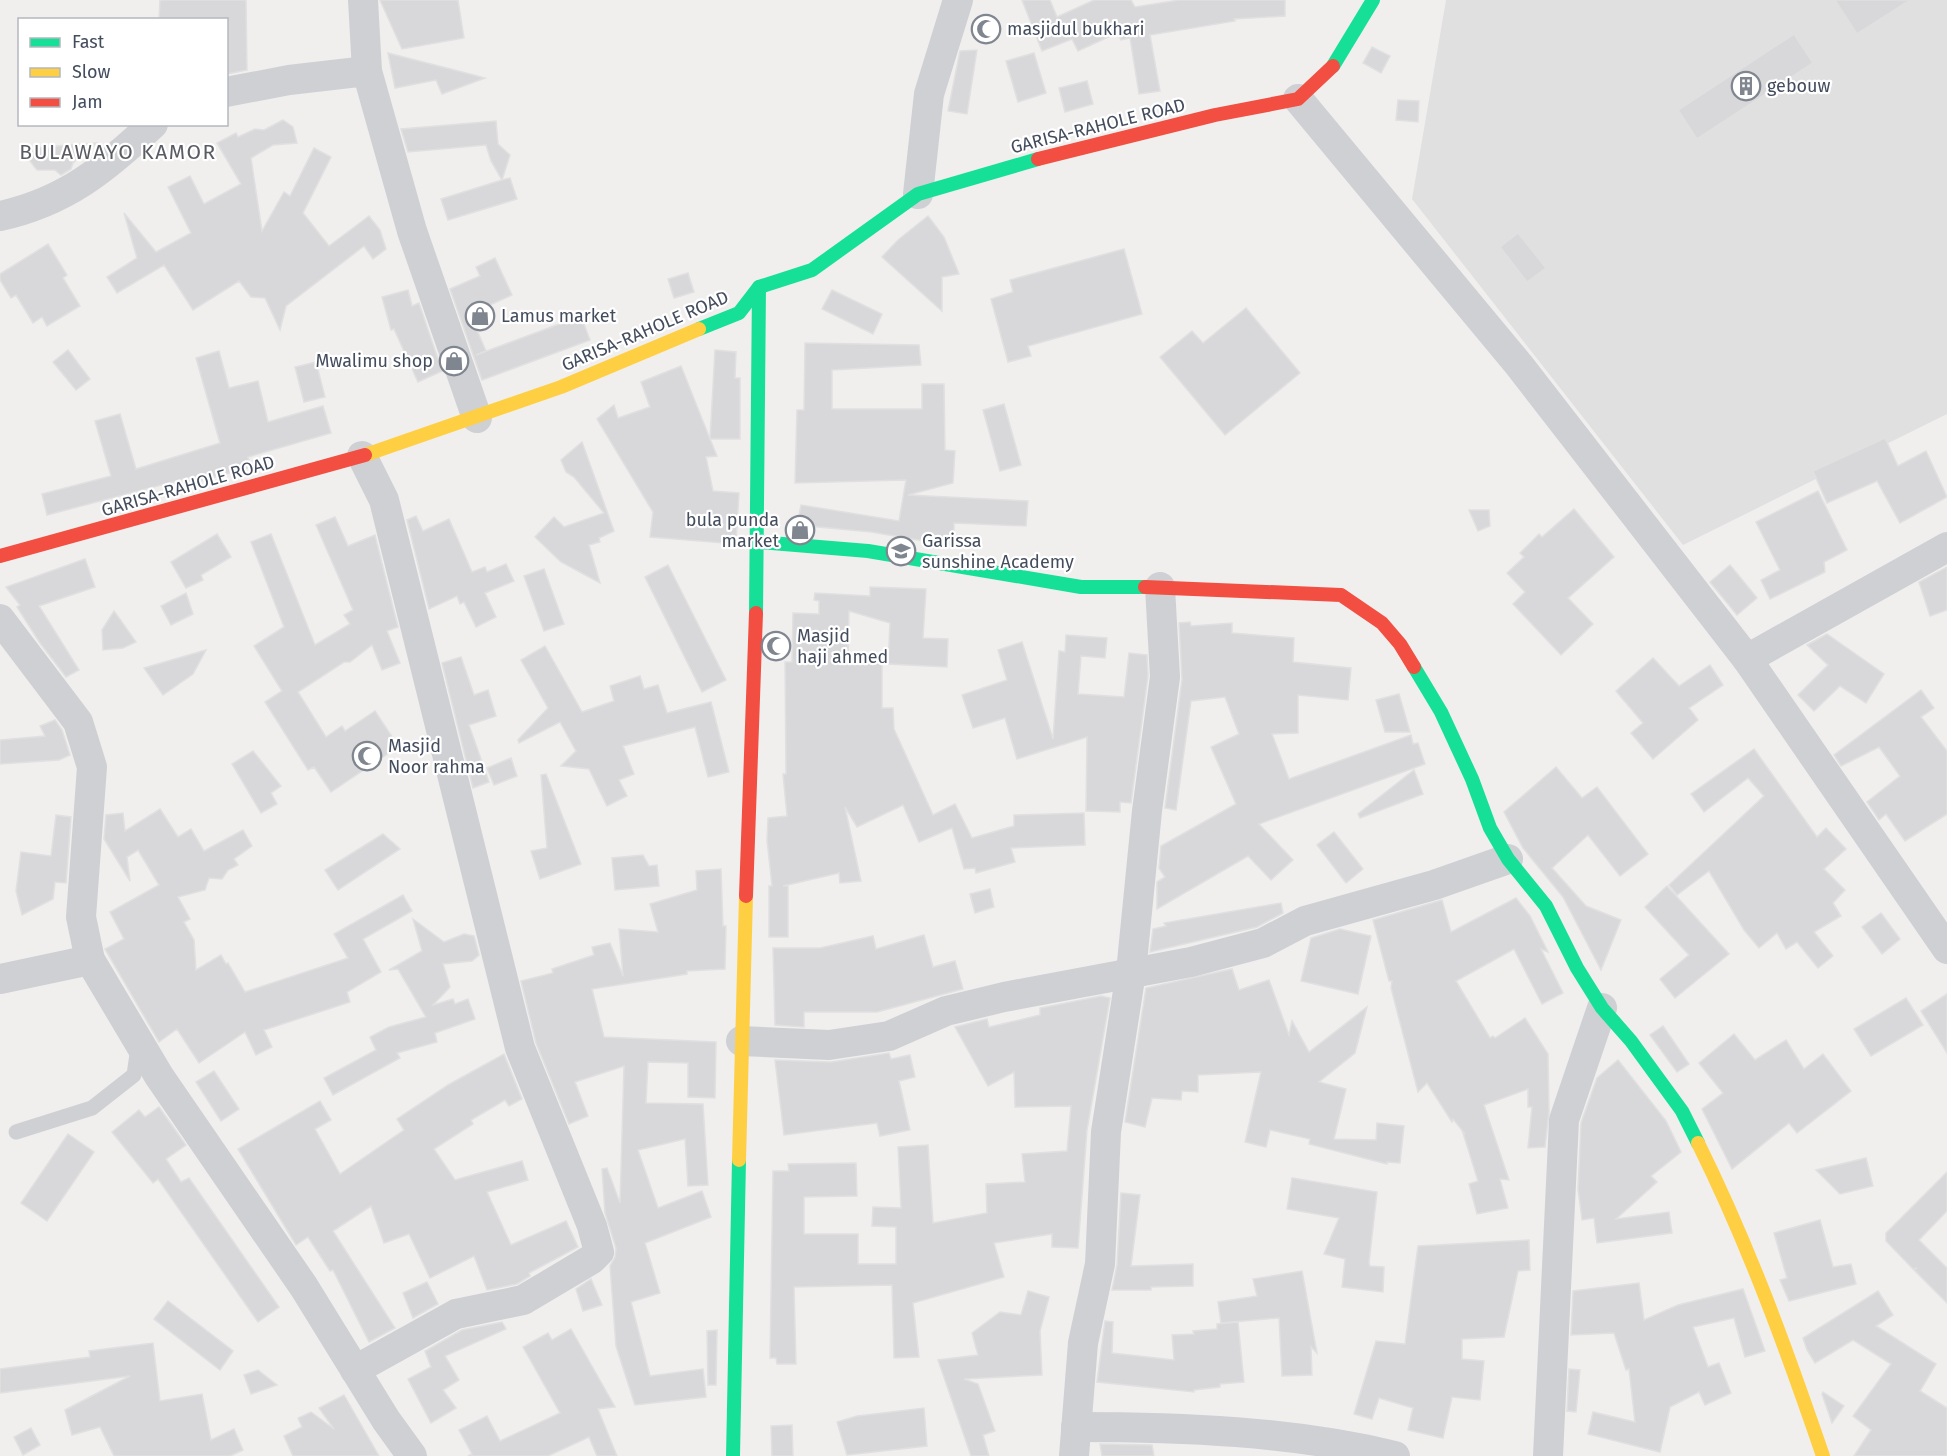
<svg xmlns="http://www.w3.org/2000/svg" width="1947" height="1456" viewBox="0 0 1947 1456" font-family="'Fira Sans',sans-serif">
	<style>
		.education { fill: #e1e0e1 }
		.building { fill: #d8d8da; stroke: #e1e0e1; stroke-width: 1.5 }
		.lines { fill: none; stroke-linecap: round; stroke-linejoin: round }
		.lane { stroke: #ced0d4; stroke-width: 15 }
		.street { stroke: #ced0d4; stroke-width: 30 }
		.fast { stroke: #16e098; stroke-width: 14 }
		.slow { stroke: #ffcf43; stroke-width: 14 }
		.jam { stroke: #f24e42; stroke-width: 14 }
		.labels { text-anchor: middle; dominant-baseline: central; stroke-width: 4.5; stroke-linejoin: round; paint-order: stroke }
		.poi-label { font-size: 18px; fill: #444d5d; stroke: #fff; text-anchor: start }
		.street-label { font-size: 18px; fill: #444d5d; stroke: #fff }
		.quarter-label { font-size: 21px; letter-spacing: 1.5px; fill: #595c63; stroke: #fff }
	</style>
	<rect width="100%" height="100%" fill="#f0efee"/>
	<polygon class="education" points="1446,0 1947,0 1947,414 1683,545 1412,199"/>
	<g class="building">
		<polygon points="160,0 246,0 247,70 227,74 226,20 159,20"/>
		<polygon points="380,0 458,0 464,38 402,49"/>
		<polygon points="1022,0 1050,0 1057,17 1094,0 1131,0 1135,7 1179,0 1285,0 1285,16 1234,19 1235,21 1150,35 1160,91 1139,94 1130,38 1121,40 1117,33 1078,51 1072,39 1042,51"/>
		<polygon points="1835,0 1910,0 1857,34"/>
		<polygon points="1794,34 1813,63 1697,139 1678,110"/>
		<polygon points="1372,47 1390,56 1381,73 1363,63"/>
		<polygon points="977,50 967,114 948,111 960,51"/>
		<polygon points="388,53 470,74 485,78 442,94 436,80 395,88"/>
		<polygon points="1034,53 1046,93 1018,102 1006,61"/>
		<polygon points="1087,81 1093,104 1065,112 1059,88"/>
		<polygon points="1398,100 1419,101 1418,122 1396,120"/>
		<polygon points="283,120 293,127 297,143 273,145 251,158 262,231 284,192 290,196 314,148 331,157 303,213 329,246 369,216 380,230 386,249 373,259 364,246 286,306 280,330 265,298 251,297 239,281 193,310 164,265 117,293 107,277 137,258 124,213 156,252 191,233 168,187 190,176 204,204 241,184 217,143 236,133 238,137 255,129 264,130"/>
		<polygon points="496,121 498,144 510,155 502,180 510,178 517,199 448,220 441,199 502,180 491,161 486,145 408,152 401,129"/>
		<polygon points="97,143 73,163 71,169 61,175 55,170 37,170 30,161 33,150 39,147 52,149 56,146"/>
		<polygon points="928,216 944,237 959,274 942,277 942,311 882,257 898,240"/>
		<polygon points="1518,233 1546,268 1527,282 1500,247"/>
		<polygon points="48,244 67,275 63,278 80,306 47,326 42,317 33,323 16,295 11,298 0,280 0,274"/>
		<polygon points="1124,249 1142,314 1028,346 1031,356 1008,362 991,299 1013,292 1010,280"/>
		<polygon points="495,258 512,295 470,314 486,351 476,355 581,316 590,340 482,380 450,289 480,276 476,267"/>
		<polygon points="688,273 694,292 674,298 668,279"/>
		<polygon points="408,290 412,306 419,303 442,371 418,382 394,329 391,330 382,297"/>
		<polygon points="832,290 882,314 873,334 822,309"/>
		<polygon points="1246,308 1300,373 1225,435 1160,357 1192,331 1203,343"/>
		<polygon points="805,343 919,345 921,365 832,370 832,409 922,409 922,384 944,384 945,450 955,451 953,483 908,495 1028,501 1026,526 954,523 954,546 871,532 797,525 801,505 899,521 906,480 795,483 797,410 804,410"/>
		<polygon points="68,350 90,379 76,390 53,362"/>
		<polygon points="715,350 736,352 735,378 740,378 740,439 710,439 717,456 706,457 713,491 739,493 736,544 650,537 653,512 597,419 614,405 618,418 650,407 641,382 681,366 710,439"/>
		<polygon points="219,351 229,388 258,381 268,422 323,406 331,433 248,457 251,467 190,484 188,478 47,515 42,494 111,476 95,421 120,414 136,469 220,443 196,358"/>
		<polygon points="316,362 325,397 304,402 295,367"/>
		<polygon points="1004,404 1021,465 1000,471 983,410"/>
		<polygon points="1885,438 1898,466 1926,451 1947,497 1900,523 1877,481 1827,503 1813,471"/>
		<polygon points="582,442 614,531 599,538 600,542 589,545 600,583 561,562 535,537 554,517 564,527 604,513 574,477 566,472 561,460"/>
		<polygon points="1818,491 1847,550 1824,562 1825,572 1770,599 1761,580 1780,570 1756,522"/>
		<polygon points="1574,509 1614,557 1568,598 1593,624 1561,655 1513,604 1525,592 1507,573 1524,557 1520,553 1539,534 1542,537"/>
		<polygon points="1469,510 1489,510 1490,526 1478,531"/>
		<polygon points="416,516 423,531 449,519 472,572 485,567 487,572 506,564 514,581 485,593 496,617 476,627 464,602 460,604 457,596 429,609 407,520"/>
		<polygon points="335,517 348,546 375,535 398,627 387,631 400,663 382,670 372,645 350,662 344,662 298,692 326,737 342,726 345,731 375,711 397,744 387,751 389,753 331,792 314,767 308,770 265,702 282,691 254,646 284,627 251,542 271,534 315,645 350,624 344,615 353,610 316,525"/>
		<polygon points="217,534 231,557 201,575 203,580 186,588 171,562"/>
		<polygon points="85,559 95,587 39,606 79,670 66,677 40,643 17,607 20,605 6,587"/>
		<polygon points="668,565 726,680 702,692 645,577"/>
		<polygon points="1730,565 1757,598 1737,615 1710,582"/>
		<polygon points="1947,567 1947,610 1930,616 1919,582"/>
		<polygon points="544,569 564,624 544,631 524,576"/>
		<polygon points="870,587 926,589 923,638 948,639 947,667 888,664 890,623 849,611 848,662 882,661 882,708 893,708 894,729 933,815 955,804 972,838 1014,826 1014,815 1084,813 1085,845 1011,848 1015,862 976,873 975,868 964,869 952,828 919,842 903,805 857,827 845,807 861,881 840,883 839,873 783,886 788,886 788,937 769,937 769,886 772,886 767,840 768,818 787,816 783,774 786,774 785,662 792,662 793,613 819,614 819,601 814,600 815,593 870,596"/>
		<polygon points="186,593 193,614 171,625 161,606"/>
		<polygon points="114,611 136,642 123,648 103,650 102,630"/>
		<polygon points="1190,622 1191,626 1232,623 1232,633 1294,638 1293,662 1351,668 1348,700 1298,695 1298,733 1272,734 1289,779 1411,735 1413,744 1418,743 1425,764 1259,824 1293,860 1271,880 1248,856 1157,909 1157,882 1165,877 1159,868 1161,846 1236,804 1211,747 1239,734 1225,697 1191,701 1176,810 1165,808 1182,679 1179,623"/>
		<polygon points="1827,634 1884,674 1866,703 1840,686 1814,711 1798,695 1828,665 1807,645"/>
		<polygon points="1066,635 1107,638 1105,658 1081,656 1078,694 1124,697 1129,653 1147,655 1148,676 1131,803 1120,802 1120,812 1086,811 1087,737 1017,759 1005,718 973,728 962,695 1007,680 998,650 1022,642 1053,739 1059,651 1065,652"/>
		<polygon points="545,646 582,712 614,701 610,686 640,676 644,689 658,685 667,713 711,702 729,772 708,777 695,727 623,746 634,774 619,780 627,796 607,806 589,769 561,766 576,751 560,722 519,743 518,740 548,708 521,660"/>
		<polygon points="206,650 193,674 163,695 144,668"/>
		<polygon points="461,657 474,695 488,690 496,716 469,725 489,782 473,788 442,663"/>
		<polygon points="1653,658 1679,686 1710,665 1723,685 1689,708 1698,720 1653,759 1631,733 1643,723 1616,691"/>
		<polygon points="1921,690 1934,708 1921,717 1947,751 1947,814 1905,841 1886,814 1879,820 1867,802 1900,776 1879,747 1841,766 1834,755"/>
		<polygon points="1399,694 1410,732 1385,732 1376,700"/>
		<polygon points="55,720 62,730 70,755 59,760 0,764 0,740 45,736 40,726"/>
		<polygon points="1754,749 1817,837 1826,828 1846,849 1824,869 1845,890 1833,903 1841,916 1814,932 1833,956 1818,968 1797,942 1786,949 1777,933 1759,948 1744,930 1709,871 1677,895 1669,885 1764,796 1748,778 1704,812 1691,794"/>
		<polygon points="253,751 281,786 271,793 277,804 261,813 232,764"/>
		<polygon points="511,758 517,776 494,785 487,768"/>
		<polygon points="1556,767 1582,798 1597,787 1648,854 1620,876 1588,835 1552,868 1586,906 1621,920 1601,970 1563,897 1523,848 1504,812"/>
		<polygon points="1414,770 1423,794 1360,818 1358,814"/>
		<polygon points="546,774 581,864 540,879 531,851 547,848 541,775"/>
		<polygon points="160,809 178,837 191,829 204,851 243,830 252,846 234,859 238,865 228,870 222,879 209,878 205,890 178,897 190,919 184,922 194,940 196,970 221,955 226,964 228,963 245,992 348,958 334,934 403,895 412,911 363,939 381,972 347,992 350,1002 264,1030 272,1047 256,1055 245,1032 199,1063 177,1029 159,1042 105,949 124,939 110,912 159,885 138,850 127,857 130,881 104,839 106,815 123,813 125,831"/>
		<polygon points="56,815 71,817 66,883 55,882 53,899 22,915 16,891 21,852 51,856"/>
		<polygon points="1334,832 1363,869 1346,883 1317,845"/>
		<polygon points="383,834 400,849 338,890 325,870"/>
		<polygon points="643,855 649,866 657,865 659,886 615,890 612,858"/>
		<polygon points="721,869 723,926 726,926 725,969 687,971 687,974 592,989 604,1037 716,1042 715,1098 688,1097 688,1063 648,1062 646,1103 703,1104 708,1185 688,1186 685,1139 638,1150 658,1208 702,1191 711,1217 645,1243 660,1293 631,1302 650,1376 703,1369 706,1397 635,1405 616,1346 610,1266 615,1257 616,1248 605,1213 602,1169 607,1168 620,1203 624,1066 575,1082 588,1116 569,1124 536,1043 521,981 553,973 552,969 594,955 592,947 610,943 623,976 619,929 658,932 650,904 697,890 696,871"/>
		<polygon points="1667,886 1729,954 1675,998 1660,979 1689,955 1645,907"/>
		<polygon points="990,889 994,907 975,913 970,894"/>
		<polygon points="1516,898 1530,916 1548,952 1541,949 1563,993 1542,1004 1514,949 1456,981 1490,1038 1493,1036 1495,1038 1525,1018 1548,1054 1549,1112 1545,1147 1528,1148 1532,1107 1528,1107 1528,1089 1484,1105 1509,1180 1500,1179 1508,1208 1477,1214 1469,1184 1478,1181 1463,1133 1465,1134 1453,1119 1452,1122 1427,1083 1418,1092 1391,988 1392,981 1389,981 1373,920 1442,900 1451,932"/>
		<polygon points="1281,903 1283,913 1257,927 1150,952 1153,929 1166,926 1164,923"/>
		<polygon points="1881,913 1900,939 1882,954 1862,927"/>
		<polygon points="413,919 444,942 464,934 474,936 479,955 472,961 443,964 450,987 433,1005 453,999 455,1004 468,999 475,1019 435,1033 437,1042 397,1053 400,1058 333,1095 324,1078 376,1050 370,1037 389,1027 426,1017 398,969 389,970 422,951"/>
		<polygon points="1340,929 1371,936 1358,994 1301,981 1311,938"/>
		<polygon points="924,935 933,967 955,961 963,989 877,1012 804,1012 804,1027 775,1025 773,948 820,948 873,936 876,949"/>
		<polygon points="1232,969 1239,990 1269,980 1289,1035 1292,1021 1309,1052 1367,1007 1355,1053 1319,1082 1346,1089 1334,1139 1376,1140 1377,1123 1404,1126 1400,1163 1387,1162 1387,1164 1309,1144 1310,1139 1270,1130 1266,1147 1245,1142 1261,1072 1198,1075 1198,1092 1182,1091 1181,1100 1152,1098 1145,1127 1125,1122 1146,988"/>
		<polygon points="1947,994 1947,1053 1921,1011"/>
		<polygon points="1101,996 1110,998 1087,1130 1078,1248 1052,1247 1052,1234 994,1243 1004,1277 913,1303 919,1357 894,1358 892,1285 794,1287 796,1364 777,1364 776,1358 770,1358 773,1171 789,1171 788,1164 856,1163 857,1196 804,1197 804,1234 858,1234 858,1264 896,1264 896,1227 872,1226 873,1207 901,1208 898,1147 928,1145 933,1223 987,1213 986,1184 1025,1182 1022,1154 1067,1151 1071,1106 1015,1107 1014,1072 988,1086 955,1027 987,1019 989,1027 1040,1015 1040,1008"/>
		<polygon points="1906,998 1923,1025 1871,1056 1854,1029"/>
		<polygon points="1663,1026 1689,1064 1677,1072 1650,1035"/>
		<polygon points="1734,1034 1755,1060 1786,1040 1804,1069 1823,1054 1851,1091 1797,1133 1789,1123 1732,1169 1702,1109 1723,1093 1699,1063"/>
		<polygon points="889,1053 891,1059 910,1055 915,1077 899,1081 910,1130 880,1136 877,1123 784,1135 775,1060 831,1062"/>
		<polygon points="504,1054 522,1099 509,1106 505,1100 471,1120 473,1124 434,1149 455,1180 522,1161 528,1180 487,1192 511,1245 566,1221 578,1247 529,1273 530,1276 517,1284 487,1290 474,1256 430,1278 409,1234 384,1243 371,1206 333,1231 395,1328 369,1342 333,1270 330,1271 308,1237 296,1245 238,1149 320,1101 331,1120 315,1129 340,1174 404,1130 397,1119 448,1085"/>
		<polygon points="1618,1060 1666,1121 1681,1152 1651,1176 1657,1182 1616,1219 1669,1212 1672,1233 1597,1243 1594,1218 1582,1220 1578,1189 1581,1123 1597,1078"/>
		<polygon points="214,1071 239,1109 221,1121 196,1082"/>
		<polygon points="159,1107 186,1145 166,1159 181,1182 189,1178 279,1307 258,1322 158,1179 153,1183 112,1132 139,1110 145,1117"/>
		<polygon points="68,1134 94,1152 47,1221 21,1203"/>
		<polygon points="1866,1158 1873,1186 1840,1194 1816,1170"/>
		<polygon points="1947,1172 1947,1211 1919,1240 1947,1268 1947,1303 1914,1270 1917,1268 1913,1269 1886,1241 1886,1233"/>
		<polygon points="1292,1178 1377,1192 1369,1263 1370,1266 1384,1267 1383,1292 1342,1287 1345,1259 1324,1254 1339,1218 1287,1209"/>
		<polygon points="1121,1193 1140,1195 1131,1266 1193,1264 1193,1286 1151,1287 1151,1290 1112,1290 1117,1265"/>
		<polygon points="1820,1220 1833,1267 1851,1264 1856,1284 1789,1301 1780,1280 1787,1278 1774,1233"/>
		<polygon points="1529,1240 1530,1270 1518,1271 1504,1337 1462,1339 1462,1359 1484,1361 1480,1400 1452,1397 1443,1438 1408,1430 1413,1408 1379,1398 1372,1419 1354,1414 1376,1341 1405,1344 1418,1246"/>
		<polygon points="1302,1271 1317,1353 1311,1347 1312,1375 1282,1376 1279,1318 1221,1323 1218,1302 1257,1296 1253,1279"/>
		<polygon points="591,1279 602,1305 583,1311 576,1289"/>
		<polygon points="427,1282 438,1304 413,1318 403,1293"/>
		<polygon points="1639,1283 1644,1320 1678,1305 1743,1289 1765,1351 1745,1357 1734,1318 1693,1327 1708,1367 1719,1363 1731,1393 1705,1405 1699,1392 1670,1407 1660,1452 1588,1434 1593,1412 1635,1422 1629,1369 1626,1370 1614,1333 1571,1335 1573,1291"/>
		<polygon points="1028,1291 1049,1297 1040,1331 1042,1375 964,1379 978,1384 995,1431 983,1435 989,1456 971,1456 938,1360 978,1355 972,1333 1000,1312 1021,1315"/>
		<polygon points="1878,1291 1893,1315 1876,1326 1936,1364 1920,1391 1947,1408 1947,1456 1854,1456 1871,1430 1853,1416 1891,1364 1853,1340 1815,1363 1807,1350 1803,1338"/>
		<polygon points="168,1301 233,1351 220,1370 154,1319"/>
		<polygon points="1105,1321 1113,1322 1112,1353 1174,1360 1172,1335 1194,1334 1193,1331 1217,1329 1217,1324 1238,1322 1244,1382 1220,1384 1220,1387 1194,1390 1194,1392 1097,1382"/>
		<polygon points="502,1322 506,1329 445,1356 459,1380 443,1390 456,1408 431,1423 408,1379 431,1367 425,1351 462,1330"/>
		<polygon points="571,1329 615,1407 598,1409 617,1456 597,1456 589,1437 548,1456 468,1456 472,1454 459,1430 487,1416 500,1441 560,1413 523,1347 548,1333 552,1340"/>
		<polygon points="717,1330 716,1385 708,1385 707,1331"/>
		<polygon points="153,1343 160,1401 202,1394 211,1440 234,1429 243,1450 230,1456 114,1456 100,1427 72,1435 65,1410 130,1376 0,1393 0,1369 90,1357 89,1351"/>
		<polygon points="1569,1369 1580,1370 1576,1412 1567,1411"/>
		<polygon points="258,1370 277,1385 251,1394 244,1375"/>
		<polygon points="1823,1392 1844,1406 1832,1423 1822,1394"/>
		<polygon points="344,1395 379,1456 293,1456 284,1436 302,1427 298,1418 311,1412 334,1429 319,1408"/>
		<polygon points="924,1408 927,1446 847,1455 837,1422 857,1416"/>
		<polygon points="792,1425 793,1456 772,1456 771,1426"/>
		<polygon points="31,1428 40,1445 23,1455 14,1437"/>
		<polygon points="1100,1444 1152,1445 1154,1456 1102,1456"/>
	</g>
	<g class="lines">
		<polyline class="lane" points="16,1132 92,1108 134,1075 138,1047"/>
		<g class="street">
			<polyline points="363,0 367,71 412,231 477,418"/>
			<polyline points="226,92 289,80 367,71"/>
			<polyline points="1298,99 1519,365 1747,659 1947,949"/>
			<polyline points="918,194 929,94 958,0"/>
			<path d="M 0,216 C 65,202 105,169 153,124"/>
			<polyline points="0,619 78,722 92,767 81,917 90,960 159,1076 304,1287 386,1420 412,1456"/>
			<polyline points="1747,659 1947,547"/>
			<polyline points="0,979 90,960"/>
			<polyline points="741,1041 829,1045 889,1036 946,1011 1004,997 1191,962 1263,943 1305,921 1434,885 1508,859"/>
			<polyline points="355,1370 456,1314 523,1300 592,1259 599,1252 592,1226 520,1048 384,500 362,456"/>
			<path d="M 1076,1427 C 1181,1427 1292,1431 1395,1456"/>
			<polyline points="1074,1456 1083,1343 1100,1264 1106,1132 1131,972 1147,811 1165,677 1160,587"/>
			<polyline points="1548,1456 1564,1120 1602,1008"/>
		</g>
		<g class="fast">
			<polyline points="1333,66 1373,0"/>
			<polyline points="699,329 739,313 759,287 812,270 918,194 1038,159"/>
			<polyline points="759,542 868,551 1081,587 1145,587"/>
			<polyline points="756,613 759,287"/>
			<polyline points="1414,667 1441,712 1472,779 1490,828 1508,859 1546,906 1577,968 1602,1008 1631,1041 1682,1111 1698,1143"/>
			<polyline points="733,1456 739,1160"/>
		</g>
		<g class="slow">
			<polyline points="365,455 561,387 699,329"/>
			<path d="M 1698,1143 C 1749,1246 1786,1348 1823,1456"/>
			<polyline points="739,1160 746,896"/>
		</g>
		<g class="jam">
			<polyline points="1038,159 1215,115 1298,99 1333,66"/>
			<polyline points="0,556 365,455"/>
			<polyline points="1145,587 1341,595 1382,623 1400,644 1414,667"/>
			<polyline points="746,896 756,613"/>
		</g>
	</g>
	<defs>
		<g id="mosque-ring" transform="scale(1.5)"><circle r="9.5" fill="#fff" stroke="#808690" stroke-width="1.5"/><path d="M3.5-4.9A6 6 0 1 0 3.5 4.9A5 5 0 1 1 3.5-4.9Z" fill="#808690"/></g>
		<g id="building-ring" transform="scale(1.5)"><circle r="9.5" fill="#fff" stroke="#808690" stroke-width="1.5"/><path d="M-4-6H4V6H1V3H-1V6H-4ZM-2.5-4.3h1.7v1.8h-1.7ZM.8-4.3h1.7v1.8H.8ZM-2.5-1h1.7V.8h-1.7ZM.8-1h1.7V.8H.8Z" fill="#808690"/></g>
		<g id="shop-ring" transform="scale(1.5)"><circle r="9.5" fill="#fff" stroke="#808690" stroke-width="1.5"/><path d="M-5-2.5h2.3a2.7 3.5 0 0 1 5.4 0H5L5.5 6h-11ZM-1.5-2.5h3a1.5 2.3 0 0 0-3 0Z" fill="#808690"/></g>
		<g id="school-ring" transform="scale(1.5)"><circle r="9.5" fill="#fff" stroke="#808690" stroke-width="1.5"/><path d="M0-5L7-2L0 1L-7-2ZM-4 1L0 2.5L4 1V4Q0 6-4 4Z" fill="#808690"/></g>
	</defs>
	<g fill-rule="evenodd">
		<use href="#mosque-ring" x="986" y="29"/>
		<use href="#building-ring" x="1746" y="86"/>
		<use href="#shop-ring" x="480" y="316"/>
		<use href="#shop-ring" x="454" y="361"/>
		<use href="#shop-ring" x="800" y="530"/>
		<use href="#school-ring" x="901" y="551"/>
		<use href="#mosque-ring" x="776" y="646"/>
		<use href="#mosque-ring" x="367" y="756"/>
	</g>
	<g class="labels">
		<g class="poi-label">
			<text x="1007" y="29">masjidul bukhari</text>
			<text x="1767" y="86">gebouw</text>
			<text x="501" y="316">Lamus market</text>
			<text x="433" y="361" text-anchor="end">Mwalimu shop</text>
			<text x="779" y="520" text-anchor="end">bula punda<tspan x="779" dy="21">market</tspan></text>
			<text x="922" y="541">Garissa<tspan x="922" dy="21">sunshine Academy</tspan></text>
			<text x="797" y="636">Masjid<tspan x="797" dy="21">haji ahmed</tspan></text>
			<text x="388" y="746">Masjid<tspan x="388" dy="21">Noor rahma</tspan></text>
		</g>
		<g class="street-label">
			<text transform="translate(1098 126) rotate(-14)">GARISA-RAHOLE ROAD</text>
			<text transform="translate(645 331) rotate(-23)">GARISA-RAHOLE ROAD</text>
			<text transform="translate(188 486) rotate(-16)">GARISA-RAHOLE ROAD</text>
		</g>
		<g class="quarter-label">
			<text x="118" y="152">BULAWAYO KAMOR</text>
		</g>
	</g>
	<rect x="18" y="18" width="210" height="108" fill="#ffffff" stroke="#b4b8be" stroke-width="1.5"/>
	<rect x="30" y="38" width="30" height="9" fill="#16e098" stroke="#b4b8be" stroke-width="1.5"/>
	<text x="72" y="48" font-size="18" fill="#444d5d">Fast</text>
	<rect x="30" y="68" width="30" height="9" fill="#ffcf43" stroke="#b4b8be" stroke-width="1.5"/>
	<text x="72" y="78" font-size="18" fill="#444d5d">Slow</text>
	<rect x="30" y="98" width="30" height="9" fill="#f24e42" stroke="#b4b8be" stroke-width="1.5"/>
	<text x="72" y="108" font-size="18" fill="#444d5d">Jam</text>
</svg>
